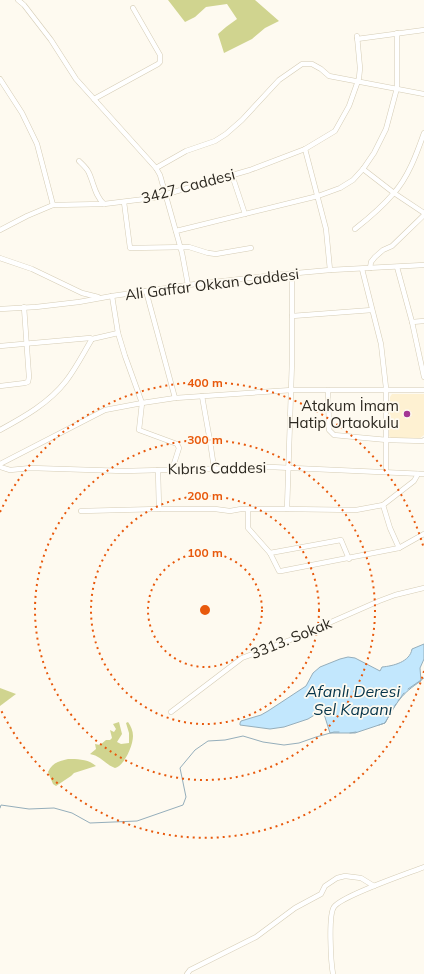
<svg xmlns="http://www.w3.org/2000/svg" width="424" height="974" viewBox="0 0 424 974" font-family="Mulish,sans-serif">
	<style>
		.built { fill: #fef1d2 }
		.green { fill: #d0d48f }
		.water { fill: #c2e7fd; stroke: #95aebb }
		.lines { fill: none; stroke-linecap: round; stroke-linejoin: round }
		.stream { stroke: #95aebb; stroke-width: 1 }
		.minor-casing { stroke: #d5ccb5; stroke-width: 5.5 }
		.minor { stroke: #fff; stroke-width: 4.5 }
		.ring { fill: none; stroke: #e8590c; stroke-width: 2; stroke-dasharray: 2 4 }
		.poi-dot { fill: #a43694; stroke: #fefaf0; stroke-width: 1.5 }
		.labels { text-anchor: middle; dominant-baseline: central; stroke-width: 3.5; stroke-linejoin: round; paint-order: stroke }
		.street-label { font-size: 15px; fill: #2c2820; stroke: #fefaf0 }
		.poi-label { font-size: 15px; fill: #2c2820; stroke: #fefaf0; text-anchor: end }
		.water-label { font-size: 16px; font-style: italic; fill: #05344a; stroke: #fefaf0 }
		.centre { fill: #e8590c; stroke: #fefaf0; stroke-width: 2 }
		.ring-label { font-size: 12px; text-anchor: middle; font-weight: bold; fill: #e8590c; stroke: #fefaf0; stroke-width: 3.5; stroke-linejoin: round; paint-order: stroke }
	</style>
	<rect width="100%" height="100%" fill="#fefaf0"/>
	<polygon class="built" points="392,394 424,394 424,435 419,439 391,438 389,436 390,397"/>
	<g class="green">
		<polygon points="168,0 255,0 279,21 265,28 252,39 224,53 218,34 226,27 237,19 227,4 206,7 195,17 185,22"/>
		<polygon points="0,688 16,694 0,706"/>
		<path d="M 119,722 L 122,734 L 117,742 L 121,744 L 129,743 L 129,733 L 126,723 L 128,722 C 131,726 133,731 133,736 C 133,746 124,766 115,768 C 106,765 101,756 90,754 L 96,749 L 95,744 L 100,745 L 106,740 L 110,740 L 112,738 L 110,730 L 114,732 L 116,729 L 113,724 Z"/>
		<path d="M 68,759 C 78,759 88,759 96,766 L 74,773 L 71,776 L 56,786 L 53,784 L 48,772 C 52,763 59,761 68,759 Z"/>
	</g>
	<path class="water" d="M 424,644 L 424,659 L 420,668 L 421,681 C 401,694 397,702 385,723 L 355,733 L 330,733 L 324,714 L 321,711 L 308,719 L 284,727 L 270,729 L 240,725 L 240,723 L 241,721 L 261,715 L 268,711 L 306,686 L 313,673 L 320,667 L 340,659 L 348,657 L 355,658 L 380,671 L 382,667 C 393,666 410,662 412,649 Z"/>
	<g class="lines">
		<g class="stream">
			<polyline points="408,689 424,678"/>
			<polyline points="398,701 404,693"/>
			<polyline points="391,712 396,704"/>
			<polyline points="379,725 385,723 390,714"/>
			<polyline points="350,733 356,732"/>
			<polyline points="0,808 1,805 29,809 54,808 72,813 90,823 137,821 183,805 186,797 180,768 195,750 208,741 225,740 243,736 263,742 284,745 299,743 316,737 334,732 339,732"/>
		</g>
		<g class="minor-casing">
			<g id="minor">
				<polyline points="18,0 24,5 51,40 76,79 156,168 160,175 182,253 188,285"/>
				<polyline points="357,39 424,30"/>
				<polyline points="0,79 22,113 37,144 53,205"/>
				<polyline points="94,99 158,64 160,62 160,55 133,8"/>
				<polyline points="305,149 326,229 330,270"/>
				<path d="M 79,161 C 82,164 87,168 89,173 C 94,184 95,196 104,204"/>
				<polyline points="156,168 186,151 215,141 226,134 242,120 279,80 302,64 312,64 321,69 329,76 424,94"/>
				<polyline points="363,169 394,193 424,213"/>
				<polyline points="232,175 245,214"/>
				<polyline points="124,202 130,248 189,247 208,253 216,254 251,248"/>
				<path d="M 355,229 C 369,218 382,207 393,194 C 408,178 417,153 424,133"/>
				<polyline points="0,230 27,216 53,205 104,204 153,198 250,170 305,149 335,131 349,106 359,78 360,68 357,36"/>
				<polyline points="176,231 318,196 340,188 353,180 363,169 374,153 386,129 397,88 397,33"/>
				<polyline points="0,258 32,269 82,293 98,297"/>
				<polyline points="397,267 412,322 424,377"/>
				<polyline points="370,268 371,262 375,257 383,250 392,246 424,215"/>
				<polyline points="362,269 381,344 386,388 386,472"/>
				<polyline points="146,291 175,398"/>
				<polyline points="112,296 118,333 125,356 142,403 139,430 177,444 179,448 172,470"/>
				<polyline points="0,309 36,307 79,302 112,296 188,285 275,275 330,270 424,265"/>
				<polyline points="292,316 372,310"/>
				<polyline points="412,322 424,321"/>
				<polyline points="0,346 90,338 92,339"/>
				<polyline points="0,386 25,383 28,382 29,377 24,307"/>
				<polyline points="328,390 329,430 334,435 387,440 423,441 424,440"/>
				<polyline points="202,396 210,441 214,468"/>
				<path d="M 0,430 C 24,417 49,403 66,381 C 76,368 84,352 92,339 L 118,333"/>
				<polyline points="0,464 105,410 142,403 175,398 292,390 424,390"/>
				<polyline points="0,467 10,470 31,468 124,471 270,467 424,474"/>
				<polyline points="158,470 159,509"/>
				<polyline points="383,505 390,528 399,548"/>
				<polyline points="287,509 292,361 292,274"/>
				<polyline points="248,510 248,528 270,553 279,571 281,571 399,548 424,534"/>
				<polyline points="81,511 159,509 215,509 230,511 241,509 287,509 356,510 383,505 414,481 418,474"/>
				<polyline points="270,553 341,540 349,559"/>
				<polyline points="171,712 242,658 290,640 379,601 395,595 424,588"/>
				<polyline points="187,974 190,970 256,937 295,908 321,894 325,886 337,878 345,876 361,878 374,886"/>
				<path d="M 333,974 C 331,963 328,915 334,907 C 341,896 409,873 424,867"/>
			</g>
		</g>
		<use href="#minor" class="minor"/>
	</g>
	<g class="ring">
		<circle cx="205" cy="610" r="57"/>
		<circle cx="205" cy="610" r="114"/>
		<circle cx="205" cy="610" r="170"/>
		<path d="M424 671A227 227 0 0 1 0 708M0 512A227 227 0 0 1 424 549"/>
	</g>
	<circle class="poi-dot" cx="407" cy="414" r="4"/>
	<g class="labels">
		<g class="street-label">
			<text transform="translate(188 186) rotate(-15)">3427 Caddesi</text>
			<text transform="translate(212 284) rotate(-7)">Ali Gaffar Okkan Caddesi</text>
			<text transform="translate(217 468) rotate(-1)">Kıbrıs Caddesi</text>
			<text transform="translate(291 638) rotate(-22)">3313. Sokak</text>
		</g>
		<g class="poi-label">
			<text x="399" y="405">Atakum İmam<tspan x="399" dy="17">Hatip Ortaokulu</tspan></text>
		</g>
		<g class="water-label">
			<text x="353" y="691">Afanlı Deresi<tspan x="353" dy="18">Sel Kapanı</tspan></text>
		</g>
	</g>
	<circle cx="205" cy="610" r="6" class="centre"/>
	<g class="ring-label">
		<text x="205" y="387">400 m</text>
		<text x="205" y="444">300 m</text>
		<text x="205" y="500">200 m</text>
		<text x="205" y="557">100 m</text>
	</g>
</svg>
